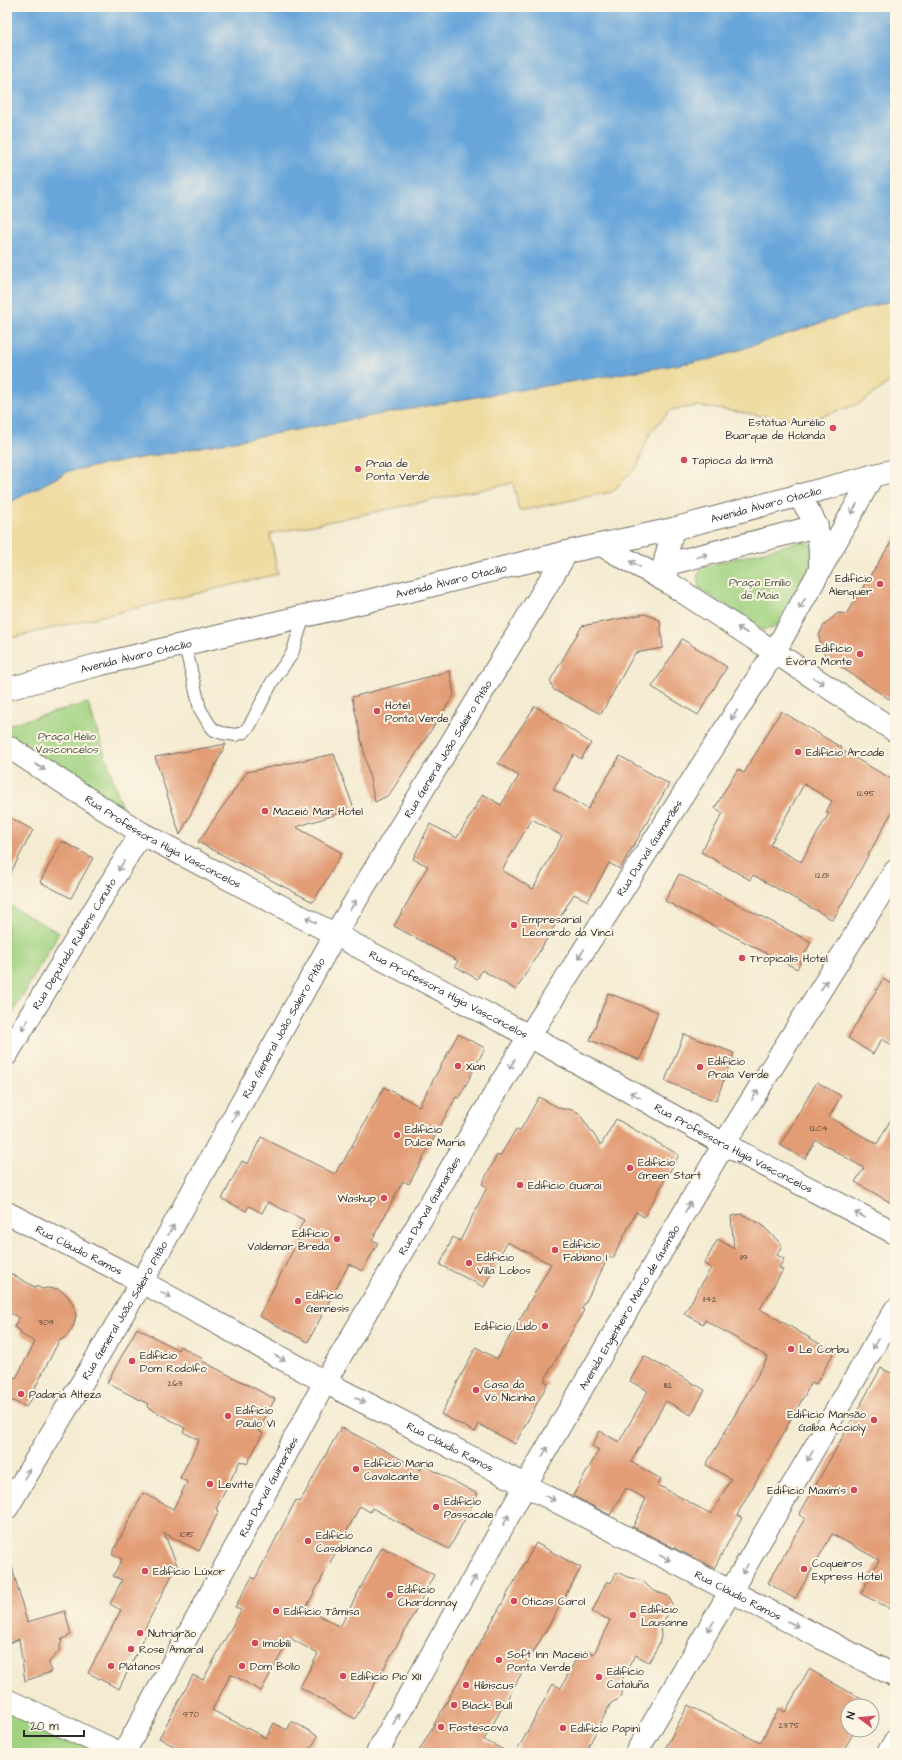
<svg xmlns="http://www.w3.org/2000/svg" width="902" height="1760" viewBox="0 0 902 1760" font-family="'Architects Daughter',sans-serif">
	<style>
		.green { fill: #a2d382; stroke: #667f56 }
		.sand { fill: #eeda9e; stroke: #8c8264 }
		.water { fill: #67a6da; stroke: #496882 }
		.building { fill: #e29d76; fill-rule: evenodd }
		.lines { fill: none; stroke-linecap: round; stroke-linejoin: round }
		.lane-casing { stroke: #716e65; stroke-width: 14 }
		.street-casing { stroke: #716e65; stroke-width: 24 }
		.secondary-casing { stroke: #716e65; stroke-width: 24 }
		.primary-casing { stroke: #716e65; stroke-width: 24 }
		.lane { stroke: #fff; stroke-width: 12 }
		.street { stroke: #fff; stroke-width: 22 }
		.secondary { stroke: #fff; stroke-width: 22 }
		.primary { stroke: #fff; stroke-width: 22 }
		.oneway { stroke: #a0a0a0 }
		.poi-dot { fill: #d1495b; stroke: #fcf5e5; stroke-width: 1.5 }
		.labels { text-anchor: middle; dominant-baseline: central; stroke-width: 4; stroke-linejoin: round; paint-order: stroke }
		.number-label { font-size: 9px; fill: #59483e }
		.poi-label { font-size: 11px; fill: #2b2b2b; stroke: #fcf5e5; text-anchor: start }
		.street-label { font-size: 11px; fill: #2b2b2b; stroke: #fcf5e5 }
		.park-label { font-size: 11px; fill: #495541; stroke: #fcf5e5 }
	</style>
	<rect width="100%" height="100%" fill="#fcf5e5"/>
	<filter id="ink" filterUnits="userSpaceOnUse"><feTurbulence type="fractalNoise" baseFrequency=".025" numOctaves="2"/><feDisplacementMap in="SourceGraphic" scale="8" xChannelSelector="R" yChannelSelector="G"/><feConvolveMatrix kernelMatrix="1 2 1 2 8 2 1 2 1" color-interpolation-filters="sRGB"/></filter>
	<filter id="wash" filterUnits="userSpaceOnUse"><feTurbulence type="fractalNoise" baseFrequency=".012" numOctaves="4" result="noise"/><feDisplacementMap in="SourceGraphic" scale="16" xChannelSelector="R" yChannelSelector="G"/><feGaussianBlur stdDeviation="0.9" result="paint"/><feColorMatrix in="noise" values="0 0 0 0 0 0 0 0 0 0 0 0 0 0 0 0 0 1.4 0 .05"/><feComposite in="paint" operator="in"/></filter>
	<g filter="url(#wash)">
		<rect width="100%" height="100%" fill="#f4ebd1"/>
		<g class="green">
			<polygon points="803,541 814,546 816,567 775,628 761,630 699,588 697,576 703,567"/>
			<polygon points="88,703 126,819 7,740 7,725"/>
			<polygon points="7,904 59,933 7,1023"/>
			<polygon points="7,1707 103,1753 7,1753"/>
		</g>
		<polygon class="sand" points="895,300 895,378 861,403 814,419 776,418 698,406 671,410 650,433 637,467 612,492 519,511 513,483 270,534 278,574 7,639 7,504 69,471 476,397 712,359 872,306"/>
		<polygon class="water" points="7,7 895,7 895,300 872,306 712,359 476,397 69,471 7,504"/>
		<g id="blocks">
			<g class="building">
				<polygon points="895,536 895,689 889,699 829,659 821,649 819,635 824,625 838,613 846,614"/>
				<polygon points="645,614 660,620 663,648 635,653 601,714 554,690 550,681 582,626"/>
				<polygon points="682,639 727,667 698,715 652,687"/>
				<polygon points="450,671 454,695 389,795 375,802 352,697"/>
				<path d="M 535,706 L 591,743 L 581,759 L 574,754 L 553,789 L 588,809 L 620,756 L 669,784 L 620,869 L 609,863 L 588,901 L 574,894 L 516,990 L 482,970 L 477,979 L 455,966 L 458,961 L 394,926 L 428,866 L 413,859 L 430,824 L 457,838 L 483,794 L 501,805 L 519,776 L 498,763 ZM 532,819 L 562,836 L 533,889 L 502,870 Z"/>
				<path d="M 781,711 L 842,748 L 841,750 L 895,781 L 895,806 L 833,920 L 753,875 L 750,880 L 701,852 L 723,813 L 715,808 L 725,790 L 738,769 L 744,773 ZM 804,784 L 832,801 L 826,812 L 829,813 L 801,862 L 770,845 Z"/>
				<polygon points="226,744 180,835 155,757"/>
				<polygon points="334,754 354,809 296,827 342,853 313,902 198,842 247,772"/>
				<polygon points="7,816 33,830 7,880"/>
				<polygon points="62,841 93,858 71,898 40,882"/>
				<polygon points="679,874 811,942 797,969 665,901"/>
				<polygon points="883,979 895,986 895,1047 882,1039 873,1054 848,1038"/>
				<polygon points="608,993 658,1012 640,1060 590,1040"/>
				<polygon points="458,1034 485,1048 459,1098 456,1097 409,1184 403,1181 372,1240 378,1243 362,1271 349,1264 308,1342 259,1316 300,1237 296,1235 304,1220 268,1202 262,1213 249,1206 246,1211 222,1199 242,1161 248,1164 261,1137 335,1174 341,1163 342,1164 384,1087 419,1106"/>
				<polygon points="684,1034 734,1053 716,1101 665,1081"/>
				<polygon points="817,1082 841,1096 829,1117 877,1144 895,1112 895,1205 855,1182 864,1168 816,1140 805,1159 780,1145"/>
				<polygon points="539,1097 561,1109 569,1109 578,1112 601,1145 616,1119 679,1155 644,1217 636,1212 613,1258 609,1256 582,1309 584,1310 544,1381 548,1383 515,1444 479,1424 475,1432 441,1414 476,1347 497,1359 551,1264 507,1242 484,1287 440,1265 453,1237 460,1241 487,1187 482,1184 497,1155 500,1156 516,1129 520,1131"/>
				<polygon points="742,1214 761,1224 782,1245 777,1255 784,1259 779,1268 783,1270 760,1309 834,1352 816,1384 812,1382 737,1515 742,1518 714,1568 633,1527 646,1499 626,1488 610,1515 573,1496 599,1450 592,1446 600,1431 619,1442 648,1391 630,1381 644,1356 705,1390 691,1415 666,1401 631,1462 661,1479 658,1485 711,1514 731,1479 706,1465 768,1357 705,1320 703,1324 684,1314 711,1268 704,1264 718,1239 734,1249 731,1216"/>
				<polygon points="7,1272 35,1287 36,1286 42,1289 47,1288 58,1289 67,1295 73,1304 76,1315 74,1325 68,1335 59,1341 35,1388 38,1390 26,1407 7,1398 7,1374 16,1378 35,1342 19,1333 21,1331 14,1327 19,1318 7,1311"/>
				<polygon points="137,1328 178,1350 180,1346 203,1359 202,1361 275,1399 258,1431 263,1433 247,1464 240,1461 216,1509 219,1511 199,1551 164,1533 177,1565 145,1628 148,1630 119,1689 88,1673 121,1610 110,1604 122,1580 113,1576 122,1559 112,1554 143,1493 173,1509 187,1482 180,1478 199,1440 183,1432 185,1428 147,1407 148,1404 107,1383"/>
				<polygon points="881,1368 895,1375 895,1611 861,1594 879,1560 832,1534 795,1599 768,1583 805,1518 799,1515"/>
				<polygon points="341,1427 421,1470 423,1465 478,1494 449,1549 372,1508 370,1512 360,1506 306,1608 340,1627 382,1547 434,1575 402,1636 355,1719 300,1687 318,1654 290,1638 261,1691 231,1674 212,1710 266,1738 274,1723 287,1730 292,1721 318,1736 308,1753 186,1753 159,1738 193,1675 203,1680 241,1610 235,1607 252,1577 255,1579 296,1500 300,1502"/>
				<polygon points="536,1543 581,1568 484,1740 510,1753 418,1753"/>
				<polygon points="12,1567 27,1622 65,1611 71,1635 62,1639 59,1651 49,1662 51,1672 25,1681 19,1639 7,1644 7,1568"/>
				<polygon points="617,1572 627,1577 643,1581 652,1590 668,1596 672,1603 670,1612 660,1625 661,1636 659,1644 649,1662 635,1655 619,1685 622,1691 622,1695 619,1699 611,1703 585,1753 516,1753 553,1684 561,1688 578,1655 586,1659 589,1652 594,1654 610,1620 592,1612 607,1581 611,1583"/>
				<polygon points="809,1669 870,1704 869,1706 848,1706 848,1730 855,1730 842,1753 663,1753 688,1705 760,1743 779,1708 785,1712"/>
			</g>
		</g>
	</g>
	<g filter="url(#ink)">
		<use href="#blocks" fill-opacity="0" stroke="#716e65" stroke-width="1"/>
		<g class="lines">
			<g class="lane-casing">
				<polyline id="lane" points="185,645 200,709 209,724 214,730 222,733 236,735 244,732 250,725 272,682 292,654 304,616"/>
			</g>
			<g class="street-casing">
				<g id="street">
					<polyline points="601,545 669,583 895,731"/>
					<polyline points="664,565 817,526"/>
					<polyline points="667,578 664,565 673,529"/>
					<path id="s1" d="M 7,746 L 141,833 L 529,1036 L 724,1144 L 895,1233"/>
					<path id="s2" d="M 7,1054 L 141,833"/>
					<path id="s3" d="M 7,1213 L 142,1282 L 325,1382 L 895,1676"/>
					<path id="s4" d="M 7,1508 L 142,1282 L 336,933 L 567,552"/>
					<polyline points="7,1700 120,1753"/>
					<polyline points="636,1753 895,1310"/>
					<polyline points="888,1753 895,1741"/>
				</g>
			</g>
			<g class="secondary-casing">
				<g id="secondary">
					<path d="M 797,495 C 820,524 820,532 820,568"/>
					<path id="s5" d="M 124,1753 L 325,1382 L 529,1036 L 775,651 L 873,475"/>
					<path id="s6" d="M 377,1753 L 525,1486 L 724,1144 L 895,871"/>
				</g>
			</g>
			<g class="primary-casing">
				<g id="primary">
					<path id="s7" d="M 7,689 L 101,664 L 372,600 L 567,552 L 673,529 L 895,470"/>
				</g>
			</g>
			<use href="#lane" class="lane"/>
			<use href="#street" class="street"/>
			<use href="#secondary" class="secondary"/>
			<use href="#primary" class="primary"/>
		</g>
		<defs><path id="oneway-shaft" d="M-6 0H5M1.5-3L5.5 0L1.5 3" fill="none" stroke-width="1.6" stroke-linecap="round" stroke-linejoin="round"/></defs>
		<g class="oneway">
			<use href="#oneway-shaft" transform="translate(854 509) rotate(119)"/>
			<use href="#oneway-shaft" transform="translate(702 556) rotate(-15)"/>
			<use href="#oneway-shaft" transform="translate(635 564) rotate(-150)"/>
			<use href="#oneway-shaft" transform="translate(802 604) rotate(119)"/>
			<use href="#oneway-shaft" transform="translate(742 630) rotate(-147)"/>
			<use href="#oneway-shaft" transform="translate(819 681) rotate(33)"/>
			<use href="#oneway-shaft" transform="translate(734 715) rotate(123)"/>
			<use href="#oneway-shaft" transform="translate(40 767) rotate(33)"/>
			<use href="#oneway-shaft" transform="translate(121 866) rotate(121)"/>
			<use href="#oneway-shaft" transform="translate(353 905) rotate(-59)"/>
			<use href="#oneway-shaft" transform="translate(311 920) rotate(-153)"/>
			<use href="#oneway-shaft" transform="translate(581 954) rotate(123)"/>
			<use href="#oneway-shaft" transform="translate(824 985) rotate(-58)"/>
			<use href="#oneway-shaft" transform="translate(25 1025) rotate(121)"/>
			<use href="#oneway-shaft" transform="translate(512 1064) rotate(120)"/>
			<use href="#oneway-shaft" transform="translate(635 1095) rotate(-151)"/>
			<use href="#oneway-shaft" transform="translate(755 1095) rotate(-58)"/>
			<use href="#oneway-shaft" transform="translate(235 1116) rotate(-61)"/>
			<use href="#oneway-shaft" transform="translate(688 1207) rotate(-60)"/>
			<use href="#oneway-shaft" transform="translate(860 1215) rotate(-153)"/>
			<use href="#oneway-shaft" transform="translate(171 1230) rotate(-61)"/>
			<use href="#oneway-shaft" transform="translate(166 1295) rotate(29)"/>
			<use href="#oneway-shaft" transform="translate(875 1344) rotate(120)"/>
			<use href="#oneway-shaft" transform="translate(280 1358) rotate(29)"/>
			<use href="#oneway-shaft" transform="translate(360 1400) rotate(27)"/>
			<use href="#oneway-shaft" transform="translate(545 1452) rotate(-60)"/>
			<use href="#oneway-shaft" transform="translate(810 1456) rotate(120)"/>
			<use href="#oneway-shaft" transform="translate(27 1474) rotate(-59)"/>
			<use href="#oneway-shaft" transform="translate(550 1498) rotate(27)"/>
			<use href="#oneway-shaft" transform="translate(506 1520) rotate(-62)"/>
			<use href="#oneway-shaft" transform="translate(665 1558) rotate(27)"/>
			<use href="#oneway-shaft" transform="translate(745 1569) rotate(120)"/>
			<use href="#oneway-shaft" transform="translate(473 1581) rotate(-61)"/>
			<use href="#oneway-shaft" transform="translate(793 1624) rotate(27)"/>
			<use href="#oneway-shaft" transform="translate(711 1626) rotate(121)"/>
			<use href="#oneway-shaft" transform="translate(396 1719) rotate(-61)"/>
		</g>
	</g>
	<g class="poi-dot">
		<circle cx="833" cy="428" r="4"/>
		<circle cx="684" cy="460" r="4"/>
		<circle cx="358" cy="469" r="4"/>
		<circle cx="880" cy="584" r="4"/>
		<circle cx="860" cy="654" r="4"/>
		<circle cx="377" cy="711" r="4"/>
		<circle cx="798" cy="752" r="4"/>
		<circle cx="265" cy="811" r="4"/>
		<circle cx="514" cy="925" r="4"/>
		<circle cx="742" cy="958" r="4"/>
		<circle cx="458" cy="1066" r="4"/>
		<circle cx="700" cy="1067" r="4"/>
		<circle cx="397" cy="1135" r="4"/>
		<circle cx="630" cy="1168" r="4"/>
		<circle cx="520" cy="1185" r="4"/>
		<circle cx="384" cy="1198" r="4"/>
		<circle cx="337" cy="1239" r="4"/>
		<circle cx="555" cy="1250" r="4"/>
		<circle cx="469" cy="1263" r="4"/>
		<circle cx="298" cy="1301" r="4"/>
		<circle cx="545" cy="1326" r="4"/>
		<circle cx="791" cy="1349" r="4"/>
		<circle cx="132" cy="1361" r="4"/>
		<circle cx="476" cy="1390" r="4"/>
		<circle cx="21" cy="1394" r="4"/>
		<circle cx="228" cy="1416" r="4"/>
		<circle cx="874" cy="1420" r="4"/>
		<circle cx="356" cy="1469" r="4"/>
		<circle cx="210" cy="1484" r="4"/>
		<circle cx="854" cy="1490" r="4"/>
		<circle cx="436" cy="1507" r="4"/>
		<circle cx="308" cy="1541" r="4"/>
		<circle cx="804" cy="1569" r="4"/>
		<circle cx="145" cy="1571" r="4"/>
		<circle cx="390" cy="1595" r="4"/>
		<circle cx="514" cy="1601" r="4"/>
		<circle cx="276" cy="1611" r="4"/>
		<circle cx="633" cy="1615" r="4"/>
		<circle cx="140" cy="1633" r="4"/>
		<circle cx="255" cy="1643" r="4"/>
		<circle cx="131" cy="1649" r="4"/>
		<circle cx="499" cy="1660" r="4"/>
		<circle cx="111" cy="1666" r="4"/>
		<circle cx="242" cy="1666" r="4"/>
		<circle cx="343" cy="1676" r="4"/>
		<circle cx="599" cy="1677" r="4"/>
		<circle cx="466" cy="1685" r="4"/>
		<circle cx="454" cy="1705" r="4"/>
		<circle cx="441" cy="1727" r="4"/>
		<circle cx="563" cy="1728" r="4"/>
	</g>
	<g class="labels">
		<g class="number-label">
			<text x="866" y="793">1295</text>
			<text x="822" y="875">1281</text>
			<text x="819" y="1128">1204</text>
			<text x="744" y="1257">119</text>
			<text x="710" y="1299">1142</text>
			<text x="46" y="1322">309</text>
			<text x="175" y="1383">263</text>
			<text x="668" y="1385">1112</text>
			<text x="187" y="1534">1015</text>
			<text x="191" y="1714">970</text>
			<text x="789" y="1725">2375</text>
		</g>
		<g class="poi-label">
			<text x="825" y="422" text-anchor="end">Estátua Aurélio<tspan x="825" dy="13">Buarque de Holanda</tspan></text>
			<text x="692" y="460">Tapioca da Irmã</text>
			<text x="366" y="463">Praia de<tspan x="366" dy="13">Ponta Verde</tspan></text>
			<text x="872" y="578" text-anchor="end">Edifício<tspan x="872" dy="13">Alenquer</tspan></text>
			<text x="852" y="648" text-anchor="end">Edifício<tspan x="852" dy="13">Évora Monte</tspan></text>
			<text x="385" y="705">Hotel<tspan x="385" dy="13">Ponta Verde</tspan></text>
			<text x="806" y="752">Edifício Arcade</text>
			<text x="273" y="811">Maceió Mar Hotel</text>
			<text x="522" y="919">Empresarial<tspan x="522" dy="13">Leonardo da Vinci</tspan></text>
			<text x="750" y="958">Tropicalis Hotel</text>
			<text x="708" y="1061">Edifício<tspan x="708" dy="13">Praia Verde</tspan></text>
			<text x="466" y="1066">Xian</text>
			<text x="405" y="1129">Edifício<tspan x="405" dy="13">Dulce Maria</tspan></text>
			<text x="638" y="1162">Edifício<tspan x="638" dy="13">Green Start</tspan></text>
			<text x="528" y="1185">Edifício Guarai</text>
			<text x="376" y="1198" text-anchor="end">Washup</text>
			<text x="329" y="1233" text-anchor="end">Edifício<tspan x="329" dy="13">Valdemar Breda</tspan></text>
			<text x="563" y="1244">Edifício<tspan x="563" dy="13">Fabiano I</tspan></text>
			<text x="477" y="1257">Edifício<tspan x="477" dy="13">Villa Lobos</tspan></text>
			<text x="306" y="1295">Edifício<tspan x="306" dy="13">Gennesis</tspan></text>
			<text x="537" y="1326" text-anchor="end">Edifício Lido</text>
			<text x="799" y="1349">Le Corbu</text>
			<text x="140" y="1355">Edifício<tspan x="140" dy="13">Dom Rodolfo</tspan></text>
			<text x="484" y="1384">Casa da<tspan x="484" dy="13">Vó Nicinha</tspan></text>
			<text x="29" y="1394">Padaria Alteza</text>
			<text x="236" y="1410">Edifício<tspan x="236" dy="13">Paulo VI</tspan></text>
			<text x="866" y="1414" text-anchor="end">Edifício Mansão<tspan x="866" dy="13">Galba Accioly</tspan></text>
			<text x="364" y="1463">Edifício Maria<tspan x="364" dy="13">Cavalcante</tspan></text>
			<text x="218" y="1484">Levitte</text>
			<text x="846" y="1490" text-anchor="end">Edifício Maxim's</text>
			<text x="444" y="1501">Edifício<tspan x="444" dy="13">Passacale</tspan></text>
			<text x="316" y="1535">Edifício<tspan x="316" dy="13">Casablanca</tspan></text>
			<text x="812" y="1563">Coqueiros<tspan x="812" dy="13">Express Hotel</tspan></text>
			<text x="153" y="1571">Edifício Lúxor</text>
			<text x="398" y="1589">Edifício<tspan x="398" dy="13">Chardonnay</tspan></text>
			<text x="522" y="1601">Óticas Carol</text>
			<text x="641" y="1609">Edifício<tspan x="641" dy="13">Lausanne</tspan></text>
			<text x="284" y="1611">Edifício Tâmisa</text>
			<text x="148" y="1633">Nutrigrão</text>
			<text x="263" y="1643">Imobili</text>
			<text x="139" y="1649">Rose Amaral</text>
			<text x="507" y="1654">Soft Inn Maceió<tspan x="507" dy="13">Ponta Verde</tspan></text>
			<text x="119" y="1666">Plátanos</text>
			<text x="250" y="1666">Dom Bollo</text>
			<text x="607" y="1671">Edifício<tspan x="607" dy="13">Cataluña</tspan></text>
			<text x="351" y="1676">Edifício Pio XII</text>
			<text x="474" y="1685">Hibiscus</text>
			<text x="462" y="1705">Black Bull</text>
			<text x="449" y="1727">Fastescova</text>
			<text x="571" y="1728">Edifício Papini</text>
		</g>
		<g class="street-label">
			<text stroke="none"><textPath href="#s7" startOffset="781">Avenida Álvaro Otacílio</textPath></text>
			<text stroke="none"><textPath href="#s7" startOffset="457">Avenida Álvaro Otacílio</textPath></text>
			<text stroke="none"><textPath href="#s7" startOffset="133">Avenida Álvaro Otacílio</textPath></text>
			<text stroke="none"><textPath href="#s4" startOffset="878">Rua General João Saleiro Pitão</textPath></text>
			<text stroke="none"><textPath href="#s1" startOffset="183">Rua Professora Higia Vasconcelos</textPath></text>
			<text stroke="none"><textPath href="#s5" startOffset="1047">Rua Durval Guimarães</textPath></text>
			<text stroke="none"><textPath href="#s2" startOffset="129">Rua Deputado Rubens Canuto</textPath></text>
			<text stroke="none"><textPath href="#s1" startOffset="507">Rua Professora Higia Vasconcelos</textPath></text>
			<text stroke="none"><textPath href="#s4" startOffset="554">Rua General João Saleiro Pitão</textPath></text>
			<text stroke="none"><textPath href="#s1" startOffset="831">Rua Professora Higia Vasconcelos</textPath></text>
			<text stroke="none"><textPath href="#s5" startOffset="627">Rua Durval Guimarães</textPath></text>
			<text stroke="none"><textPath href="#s3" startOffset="81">Rua Cláudio Ramos</textPath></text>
			<text stroke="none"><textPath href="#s6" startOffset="512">Avenida Engenheiro Mário de Gusmão</textPath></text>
			<text stroke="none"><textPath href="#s4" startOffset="230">Rua General João Saleiro Pitão</textPath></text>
			<text stroke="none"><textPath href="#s3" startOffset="501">Rua Cláudio Ramos</textPath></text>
			<text stroke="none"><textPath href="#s5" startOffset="303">Rua Durval Guimarães</textPath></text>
			<text stroke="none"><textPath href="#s3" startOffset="825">Rua Cláudio Ramos</textPath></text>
		</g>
		<g class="park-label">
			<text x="760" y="582">Praça Emílio<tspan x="760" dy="13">de Maia</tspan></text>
			<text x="67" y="736">Praça Hélio<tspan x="67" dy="13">Vasconcelos</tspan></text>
		</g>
	</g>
	<rect width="902" height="1760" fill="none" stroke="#fcf5e5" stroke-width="24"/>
	<g transform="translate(860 1718) rotate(286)"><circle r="19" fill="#fcf5e5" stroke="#a8a49b"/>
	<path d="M0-3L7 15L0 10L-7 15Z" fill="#d1495b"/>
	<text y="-6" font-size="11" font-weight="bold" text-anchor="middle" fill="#2b2b2b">N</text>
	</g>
	<path d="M24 1730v6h60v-6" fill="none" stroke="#2b2b2b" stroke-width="2"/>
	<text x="30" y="1730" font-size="12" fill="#2b2b2b" stroke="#fcf5e5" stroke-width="3" paint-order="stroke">20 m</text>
</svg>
